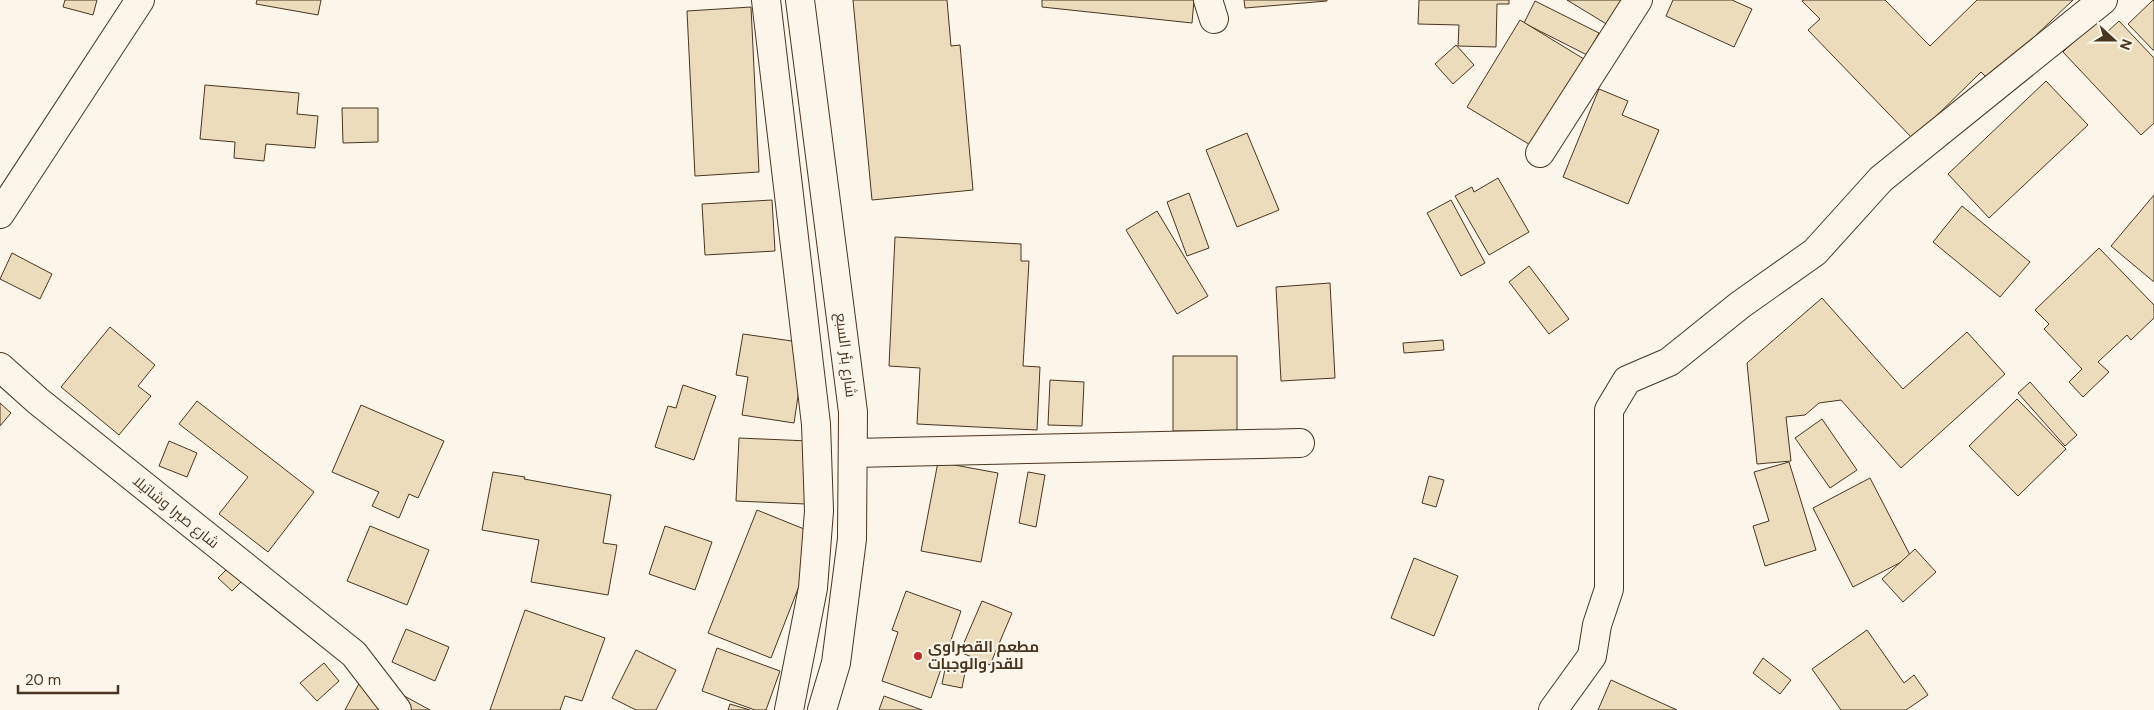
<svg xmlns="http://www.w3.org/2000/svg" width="2154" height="710" viewBox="0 0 2154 710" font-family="'DM Sans',Cairo,sans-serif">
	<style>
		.building { fill: #ecdcbc; stroke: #4a3520 }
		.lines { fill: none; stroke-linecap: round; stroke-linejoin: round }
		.minor-casing { stroke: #4a3520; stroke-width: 30 }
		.tertiary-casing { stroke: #4a3520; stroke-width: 30 }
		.minor { stroke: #fbf6e9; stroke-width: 28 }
		.tertiary { stroke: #fbf6e9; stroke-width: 28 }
		.poi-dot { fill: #c62828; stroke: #fbf6e9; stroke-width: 2 }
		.labels { text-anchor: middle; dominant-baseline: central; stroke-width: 4; stroke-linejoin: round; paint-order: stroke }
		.street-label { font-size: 15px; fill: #4a3520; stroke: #fbf6e9 }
		.poi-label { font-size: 15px; font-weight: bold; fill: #4a3520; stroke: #fbf6e9; text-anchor: start }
	</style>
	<rect width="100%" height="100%" fill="#fbf6e9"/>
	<g class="building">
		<polygon points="65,0 97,0 93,15 63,7"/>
		<polygon points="257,0 321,0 318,15 256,4"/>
		<polygon points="853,0 947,0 951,46 960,45 973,190 872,200"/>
		<polygon points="1042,0 1194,0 1192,23 1042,7"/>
		<polygon points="1244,0 1327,0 1327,1 1245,8"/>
		<polygon points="1419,0 1509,0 1509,4 1497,4 1496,47 1458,46 1459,25 1418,24"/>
		<polygon points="1567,0 1623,0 1608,25"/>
		<polygon points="1673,0 1732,0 1752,9 1734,47 1666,16"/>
		<polygon points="1804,0 1885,0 1930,46 1977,0 2073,0 1989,80 1981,72 1913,139 1808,30 1820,19 1802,1"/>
		<polygon points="2153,0 2154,0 2154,51 2128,24"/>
		<polygon points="1535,1 1599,33 1587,55 1524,23"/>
		<polygon points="751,7 759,172 695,176 687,11"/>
		<polygon points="1520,20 1584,59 1532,146 1467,107"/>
		<polygon points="2095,21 2106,33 2119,21 2154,58 2154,123 2141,135 2063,52"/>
		<polygon points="1456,45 1474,65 1453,84 1435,64"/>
		<polygon points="2046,81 2088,125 1989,218 1948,174"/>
		<polygon points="205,85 299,93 297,114 318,116 315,148 266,144 264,161 234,158 235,142 200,139"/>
		<polygon points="1599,89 1628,101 1622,115 1659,130 1628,204 1563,177"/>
		<polygon points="342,108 378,108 378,142 343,143"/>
		<polygon points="1247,133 1279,210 1237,227 1206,150"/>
		<polygon points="1498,178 1529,232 1489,255 1455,196 1472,187 1474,192"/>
		<polygon points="1189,193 1209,248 1187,256 1167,202"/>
		<polygon points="2154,195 2154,282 2111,246"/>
		<polygon points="772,200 775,251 705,255 702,204"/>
		<polygon points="1451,200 1485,263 1461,276 1427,213"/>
		<polygon points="1962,206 2030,262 2000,297 1933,242"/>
		<polygon points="1157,211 1208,296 1177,314 1126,230"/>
		<polygon points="895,237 1021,244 1021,261 1029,261 1023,366 1040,367 1037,430 917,424 920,368 889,366"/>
		<polygon points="2099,248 2154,305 2154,318 2131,340 2127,335 2098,362 2109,372 2083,397 2069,382 2082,369 2044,329 2049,324 2035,310"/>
		<polygon points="12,253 52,274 40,299 0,279"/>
		<polygon points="1529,266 1569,319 1549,334 1509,282"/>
		<polygon points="1330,283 1335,378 1281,381 1276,287"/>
		<polygon points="1822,298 1903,389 1967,332 2005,374 1901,468 1841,400 1819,403 1805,415 1786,417 1791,461 1757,464 1747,363"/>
		<polygon points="110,327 155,365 138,386 151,396 119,435 61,387"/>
		<polygon points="743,334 806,343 794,423 742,415 748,377 736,375"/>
		<polygon points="1443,340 1444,350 1404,353 1403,343"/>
		<rect x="1173" y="356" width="64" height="75"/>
		<polygon points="1050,380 1084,382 1082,426 1048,425"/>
		<polygon points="2030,382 2077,435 2065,446 2018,393"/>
		<polygon points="683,385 716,396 694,460 655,447 668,406 676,408"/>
		<polygon points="2017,399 2066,449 2018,496 1969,446"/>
		<polygon points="197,401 314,492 268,552 219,514 248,477 179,424"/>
		<polygon points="0,403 11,413 0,426"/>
		<polygon points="361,405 444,441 418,498 409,494 399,518 372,506 379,492 332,472"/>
		<polygon points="1822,419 1857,470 1830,488 1795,438"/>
		<polygon points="739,438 809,441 806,504 736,501"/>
		<polygon points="169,441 197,453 187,477 159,466"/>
		<polygon points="938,462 998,473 981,562 921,551"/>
		<polygon points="1789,462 1816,550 1765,566 1753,526 1769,521 1754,472"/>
		<polygon points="493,472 525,477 524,479 611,495 603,543 617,545 608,595 531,582 539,540 482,530"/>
		<polygon points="1028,472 1045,475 1036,527 1019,523"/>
		<polygon points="1429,476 1444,480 1436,507 1422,503"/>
		<polygon points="1870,478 1911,557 1853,587 1813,508"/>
		<polygon points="757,510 819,535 771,658 708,633"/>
		<polygon points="370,526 429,550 407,605 347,581"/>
		<polygon points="665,526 712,542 695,590 649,574"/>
		<polygon points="1915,549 1936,572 1903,602 1882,579"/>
		<polygon points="1414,558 1458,576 1434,636 1391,618"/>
		<polygon points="234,562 247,576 232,591 218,578"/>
		<polygon points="906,591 961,611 931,698 882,681 898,632 892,630"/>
		<polygon points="982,601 1012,613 990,665 960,652"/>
		<polygon points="525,610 605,638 582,701 565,696 560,710 490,710"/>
		<polygon points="406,629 449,647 435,681 392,662"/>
		<polygon points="1867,630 1904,683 1914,675 1928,695 1906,710 1841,710 1812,669"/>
		<polygon points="717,648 780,671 766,710 755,710 702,691"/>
		<polygon points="636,650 676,670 656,710 636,710 612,698"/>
		<polygon points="1763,658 1791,680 1780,694 1753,673"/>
		<polygon points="324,663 339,681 317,701 300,683"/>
		<polygon points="946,664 966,667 962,688 942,684"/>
		<polygon points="364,674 430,710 345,710"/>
		<polygon points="1611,680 1677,710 1598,710"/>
		<polygon points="884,696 922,710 879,710"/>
		<polygon points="730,704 750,710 728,710"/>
	</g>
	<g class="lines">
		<g class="minor-casing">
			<g id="minor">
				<polyline points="1208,0 1214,19"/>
				<polyline points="1540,153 1638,0"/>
				<polyline points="0,214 140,0"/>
				<polyline points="0,367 38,401 354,654 397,710"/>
				<polyline points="853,453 1300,443"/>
				<polyline points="1553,710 1592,656 1597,625 1609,589 1609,410 1627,380 1669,362 1740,305 1815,252 1881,179 2103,0"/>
			</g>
		</g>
		<g class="tertiary-casing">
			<g id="tertiary">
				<polyline points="766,0 816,424 819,511 813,588 789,710"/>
				<polyline points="800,0 853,412 852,539 836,663 822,710"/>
			</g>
		</g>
		<use href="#minor" class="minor"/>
		<use href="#tertiary" class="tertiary"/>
	</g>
	<circle class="poi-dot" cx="918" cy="656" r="5"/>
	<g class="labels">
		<g class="street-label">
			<text transform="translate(846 355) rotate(83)">شارع بئر السبع</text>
			<text transform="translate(176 512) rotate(39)">شارع صبرا وشاتيلا</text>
		</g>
		<g class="poi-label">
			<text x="928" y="647">مطعم القصراوي<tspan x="928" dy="17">للقدر والوجبات</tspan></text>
		</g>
	</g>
	<g transform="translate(2114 40) rotate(111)" stroke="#fbf6e9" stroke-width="4" paint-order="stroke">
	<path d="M0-4L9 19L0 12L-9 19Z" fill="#4a3520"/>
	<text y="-8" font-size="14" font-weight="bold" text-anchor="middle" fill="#4a3520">N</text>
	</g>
	<path d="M18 685v8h100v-8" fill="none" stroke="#4a3520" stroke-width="2.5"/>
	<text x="25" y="685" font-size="15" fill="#4a3520" stroke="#fbf6e9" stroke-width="4" paint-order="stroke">20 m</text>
</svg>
